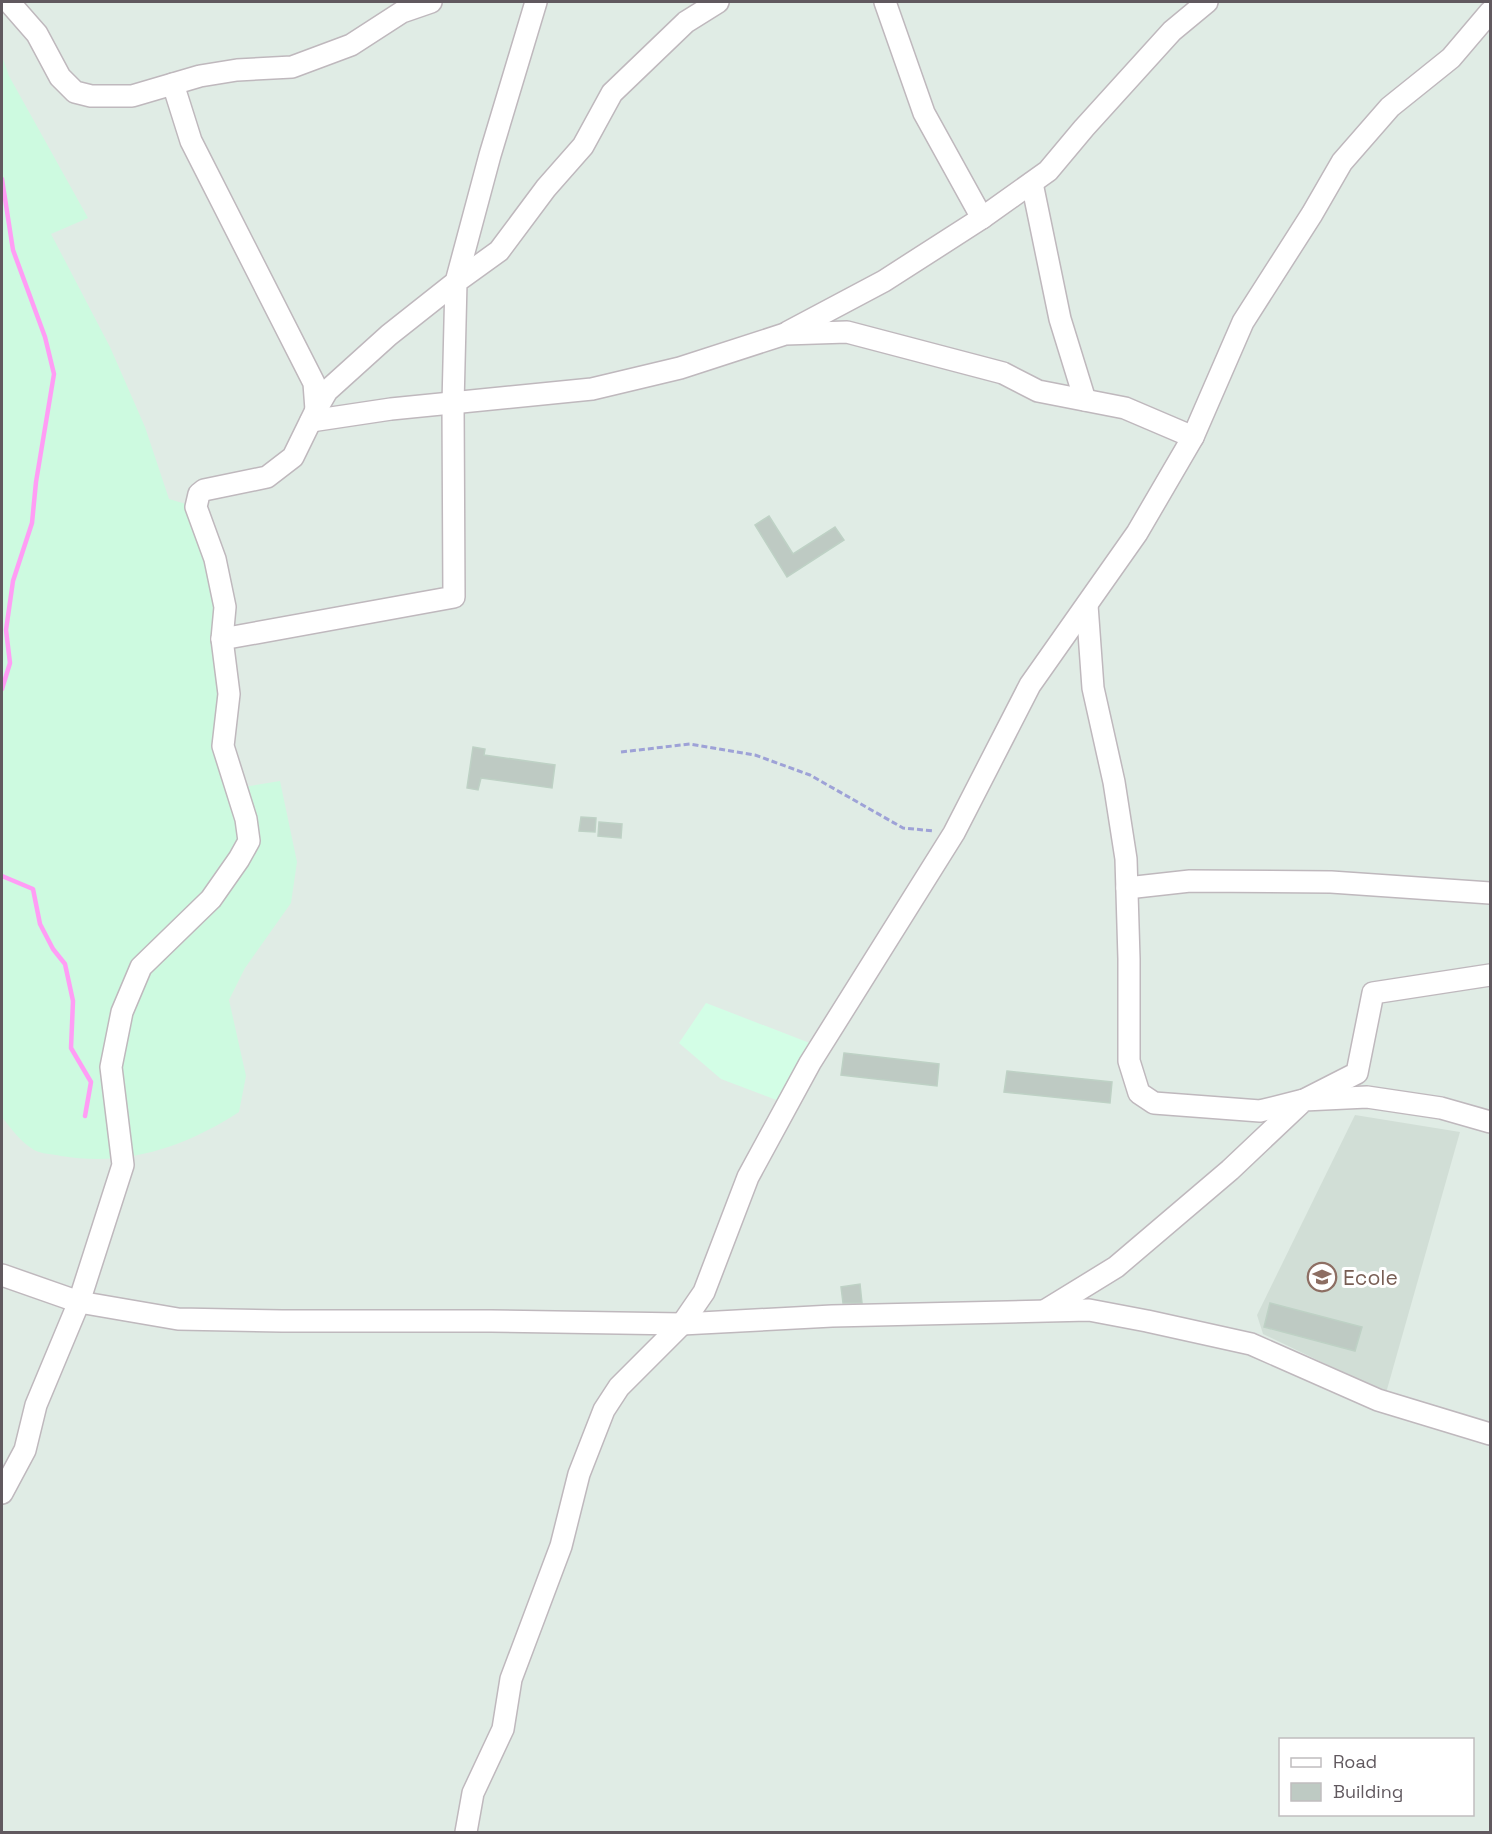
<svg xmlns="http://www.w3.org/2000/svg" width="1492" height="1834" viewBox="0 0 1492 1834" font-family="'Space Grotesk',sans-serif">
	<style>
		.commercial { fill: #d3fee6 }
		.education { fill: #d1ded6 }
		.sand { fill: #cdfae0 }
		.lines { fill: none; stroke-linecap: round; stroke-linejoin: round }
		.stream { stroke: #ff9df5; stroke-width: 4.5 }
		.building { fill: #becac3; stroke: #bed1c5; stroke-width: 1.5 }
		.minor-casing { stroke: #bfb8bd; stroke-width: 24 }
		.path { stroke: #9ea2d7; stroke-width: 3; stroke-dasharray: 6 3; stroke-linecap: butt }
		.minor { stroke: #fff; stroke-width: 21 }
		.labels { text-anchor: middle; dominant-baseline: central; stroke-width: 6; stroke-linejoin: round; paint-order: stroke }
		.education-label { font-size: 21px; fill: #785e54; stroke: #fff; text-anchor: start }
	</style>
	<rect width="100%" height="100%" fill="#e0ece5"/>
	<polygon class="commercial" points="706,1003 820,1047 787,1104 721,1079 679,1043"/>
	<polygon class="education" points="1355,1115 1460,1132 1386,1393 1263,1334 1257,1315"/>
	<path class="sand" d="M 2,56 L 9,76 L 88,218 L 51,234 L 110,347 L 145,427 L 169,499 L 196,507 L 222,639 L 237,788 L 280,781 L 297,862 L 291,903 L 245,968 L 229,1000 L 246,1076 L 239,1112 C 185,1147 126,1167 61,1156 C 53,1154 41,1154 34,1150 C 21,1142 11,1129 2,1117 Z"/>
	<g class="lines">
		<g class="stream">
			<polyline points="2,179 13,250 45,337 54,374 36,482 32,523 13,581 6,630 10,663 2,689"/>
			<polyline points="2,876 33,889 40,924 53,949 65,964 73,1001 71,1048 91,1082 85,1116"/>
		</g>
	</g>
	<g class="building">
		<polygon points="769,516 793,554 835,527 844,540 787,577 755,525"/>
		<polygon points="473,747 485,749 484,755 555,765 552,788 481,778 478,790 467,788"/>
		<polygon points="581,817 596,818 595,832 579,831"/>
		<polygon points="599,822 622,824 621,838 598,836"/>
		<polygon points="844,1053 939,1064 937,1086 841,1075"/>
		<polygon points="1007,1071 1112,1082 1110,1103 1004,1092"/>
		<polygon points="860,1284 862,1303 843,1303 841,1287"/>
		<polygon points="1270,1303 1362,1327 1355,1351 1264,1327"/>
	</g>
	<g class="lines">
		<g class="minor-casing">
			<g id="minor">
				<polyline points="9,2 37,34 60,77 75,92 91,96 132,96 200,76 237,70 292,67 351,45 402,12 431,2"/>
				<polyline points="885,2 924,113 982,218"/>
				<polyline points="173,84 191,141 314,383 316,410"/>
				<polyline points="1032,183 1060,319 1085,400"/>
				<polyline points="788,332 884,281 982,218 1048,171 1084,128 1172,31 1207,2"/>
				<polyline points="311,421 391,409 592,389 680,368 785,334 847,332 1003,373 1038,391 1125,408 1193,437"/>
				<polyline points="1087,605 1093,688 1114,782 1126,859 1129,959 1129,1061 1139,1093 1154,1103 1260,1111 1304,1100 1357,1073 1373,993 1490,975"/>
				<polyline points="222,639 454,597 453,404 456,282 499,251 546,188 583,146 612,93 686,22 718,2"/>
				<polyline points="1127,888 1190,881 1331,882 1490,893"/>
				<polyline points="2,1275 79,1302 178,1319 282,1321 491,1321 682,1324 832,1316 1089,1310 1147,1321 1251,1344 1378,1400 1490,1434"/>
				<polyline points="1046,1310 1116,1267 1230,1170 1304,1100 1367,1097 1441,1108 1490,1122"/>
				<polyline points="2,1493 25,1450 36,1405 79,1302 123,1165 111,1067 122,1012 141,967 211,899 239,859 249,841 246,819 223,746 229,694 222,639 225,607 215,559 196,507 199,494 204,490 267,477 293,457 316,410 327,391 389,335 456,282 490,155 536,2"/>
				<polyline points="466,1832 473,1793 503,1729 511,1679 561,1546 579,1474 604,1410 619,1387 682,1324 704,1292 748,1177 810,1063 954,833 1030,685 1137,533 1193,437 1243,322 1312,214 1342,162 1390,107 1451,58 1490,12"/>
			</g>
		</g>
		<polyline class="path" points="621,752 690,744 755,755 810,775 903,828 934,831"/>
		<use href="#minor" class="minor"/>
	</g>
	<defs>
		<g id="school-ring" transform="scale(1.5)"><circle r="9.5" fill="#fff" stroke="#8d6e63" stroke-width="1.5"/><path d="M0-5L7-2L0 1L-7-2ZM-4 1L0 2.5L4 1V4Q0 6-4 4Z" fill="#8d6e63"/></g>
	</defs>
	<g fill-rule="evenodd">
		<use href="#school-ring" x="1322" y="1277"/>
	</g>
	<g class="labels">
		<g class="education-label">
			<text x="1343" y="1277">Ecole</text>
		</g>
	</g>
	<rect width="1492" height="1834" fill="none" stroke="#61595f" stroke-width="6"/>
	<rect x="1279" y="1738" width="195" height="78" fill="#ffffff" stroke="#c0bdbf" stroke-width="1.5"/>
	<rect x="1291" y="1758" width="30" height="9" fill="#ffffff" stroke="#c0bdbf" stroke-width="1.5"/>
	<text x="1333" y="1768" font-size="18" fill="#61595f">Road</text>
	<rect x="1291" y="1783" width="30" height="18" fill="#becac3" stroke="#c0bdbf" stroke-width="1.5"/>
	<text x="1333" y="1798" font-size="18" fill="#61595f">Building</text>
</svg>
